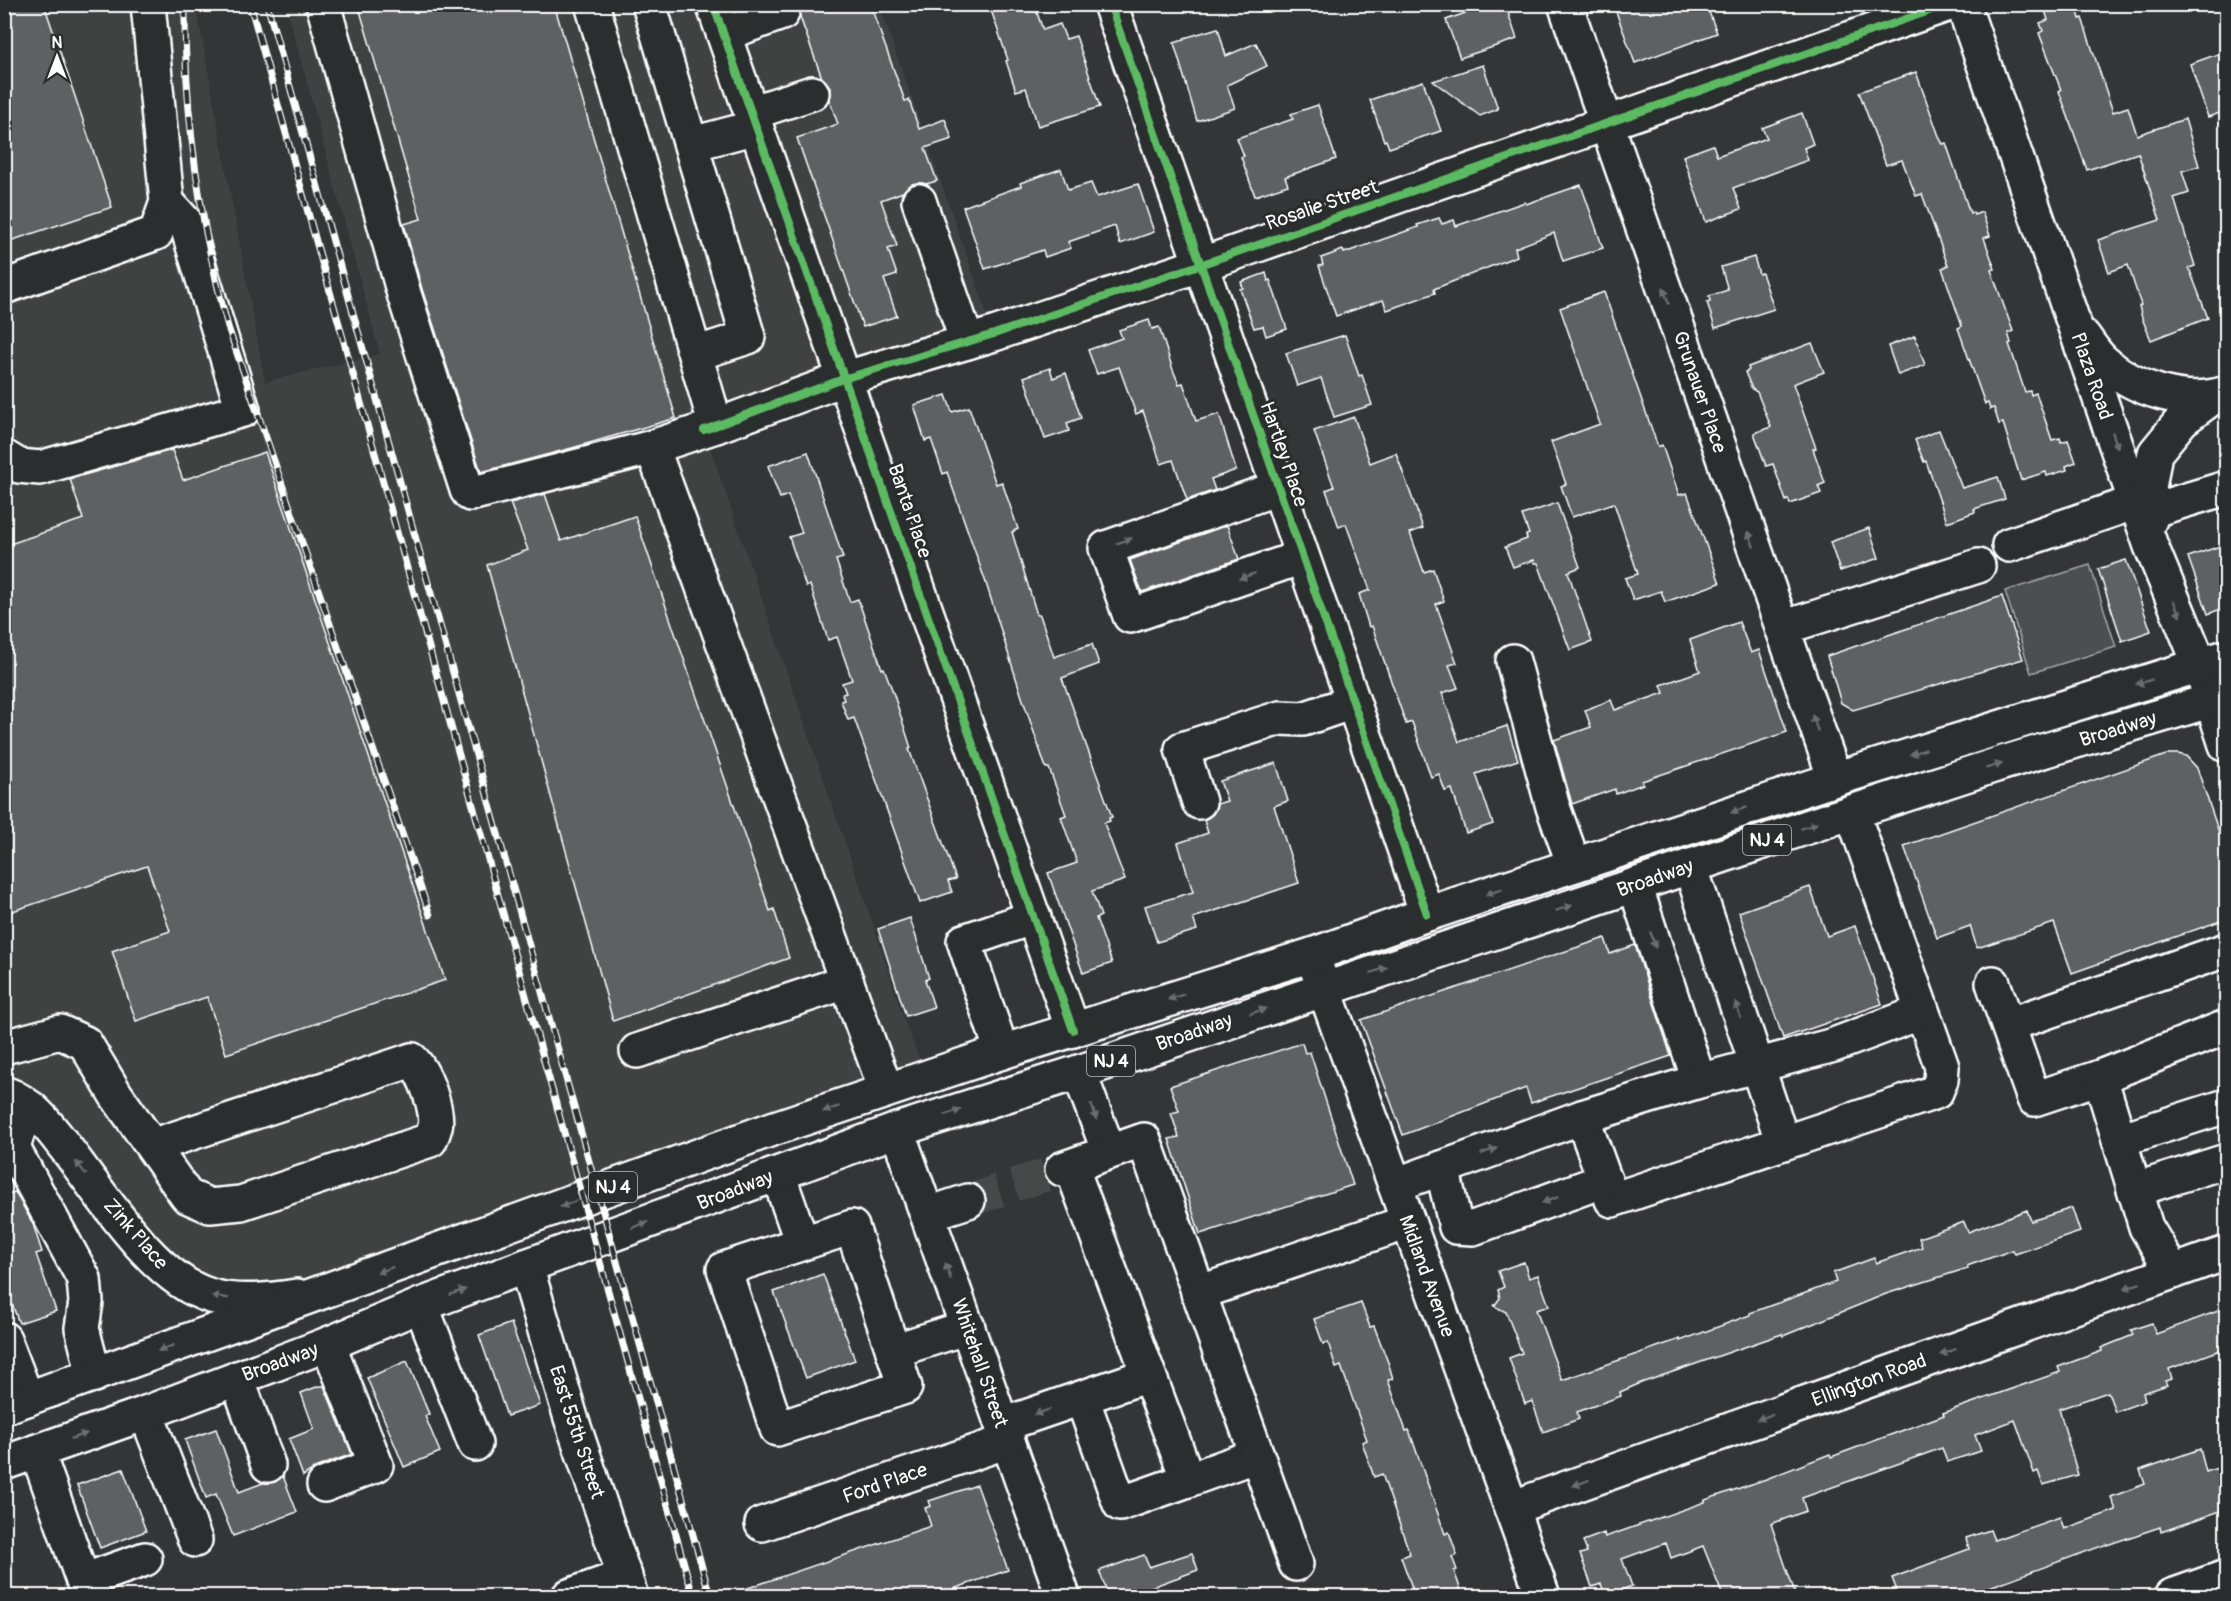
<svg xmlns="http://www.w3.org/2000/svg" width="2231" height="1601" viewBox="0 0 2231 1601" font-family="Pangolin,sans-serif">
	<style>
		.built { fill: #404243 }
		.green { fill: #4c4f50; stroke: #a6a7a8; stroke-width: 1.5 }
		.building { fill: #5f6162; stroke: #fff; stroke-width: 1.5 }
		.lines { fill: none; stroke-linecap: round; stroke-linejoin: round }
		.minor-tunnel { stroke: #47494a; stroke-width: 33; stroke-dasharray: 33 16; stroke-linecap: butt }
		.minor-casing { stroke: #fff; stroke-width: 38 }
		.major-casing { stroke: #fff; stroke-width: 38 }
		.minor { stroke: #2a2d2e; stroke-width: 33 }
		.major { stroke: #2a2d2e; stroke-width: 33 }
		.rail-casing { stroke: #fff; stroke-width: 7 }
		.rail { stroke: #2a2d2e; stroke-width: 4.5; stroke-dasharray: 14; stroke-linecap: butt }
		.cycleway-casing { stroke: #2a2d2e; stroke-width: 11 }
		.cycleway { stroke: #5cba63; stroke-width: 8 }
		.oneway { fill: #6a6c6d }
		.labels { text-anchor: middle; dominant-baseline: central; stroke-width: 6; stroke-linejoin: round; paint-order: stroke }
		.shield { fill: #2a2d2e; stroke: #bfc0c0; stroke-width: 1.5 }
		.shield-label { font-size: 18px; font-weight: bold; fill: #fff }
		.street-label { font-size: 20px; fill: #fff; stroke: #2a2d2e }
	</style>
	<rect width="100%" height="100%" fill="#333536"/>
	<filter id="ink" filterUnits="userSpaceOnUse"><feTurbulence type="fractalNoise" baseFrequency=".0167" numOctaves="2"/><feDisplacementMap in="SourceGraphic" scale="12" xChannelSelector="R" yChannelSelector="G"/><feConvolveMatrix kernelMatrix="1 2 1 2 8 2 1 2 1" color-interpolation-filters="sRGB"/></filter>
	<g filter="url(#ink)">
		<polygon class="built" points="5,5 196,5 265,382 380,354 286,5 879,5 994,334 704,430 873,924 904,1020 926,1077 340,1287 211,1296 5,1093"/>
		<polygon class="green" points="2090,565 2116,647 2031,673 2005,591"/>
		<g class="building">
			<polygon points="4,4 44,4 112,207 4,243"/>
			<polygon points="358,4 554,4 676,418 572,448 481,472 422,289 404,224 421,219"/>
			<polygon points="798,4 870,4 905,101 909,100 919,129 945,119 952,139 925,148 937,181 926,184 912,184 903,192 881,200 897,246 888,249 897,275 884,279 897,316 863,327 797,138 838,124 829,99 830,87 822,78 800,17"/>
			<polygon points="989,4 1034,4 1043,30 1060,24 1066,39 1076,36 1100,107 1038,126 1026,88 1016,91 1006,61 1008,60"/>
			<polygon points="1490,4 1505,4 1517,39 1460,58 1446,20"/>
			<polygon points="1629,4 1706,4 1717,33 1635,63 1615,9"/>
			<polygon points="2043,4 2070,4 2072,10 2077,8 2080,19 2082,18 2113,112 2128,107 2137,135 2185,119 2199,166 2182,171 2189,193 2174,198 2195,266 2189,268 2208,318 2151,340 2142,318 2139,306 2141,305 2128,265 2109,272 2098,240 2160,220 2138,153 2087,170 2059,91 2061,90 2039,33 2043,31 2040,23 2048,20"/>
			<polygon points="1218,28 1226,56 1256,43 1267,66 1227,85 1235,108 1197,121 1174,43 1184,40 1184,38"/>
			<polygon points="2226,51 2226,111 2208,117 2190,64"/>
			<polygon points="1483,65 1498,109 1480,116 1433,81"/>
			<polygon points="1916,72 1940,139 1943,144 1946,143 1970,213 1973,212 1974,215 1982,212 1990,236 1984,238 1995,269 1991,270 2013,331 2008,333 2011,343 2009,344 2025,392 2030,391 2031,395 2036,393 2052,440 2060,438 2061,442 2068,440 2076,462 2066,466 2067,470 2047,476 2046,472 2021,480 2003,423 1999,424 1994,408 1990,409 1988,403 1985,404 1958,328 1962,326 1942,268 1948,266 1922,194 1916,196 1902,160 1886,165 1859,92"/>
			<polygon points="1423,81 1441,131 1389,148 1386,140 1384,141 1370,100"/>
			<polygon points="1318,105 1336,159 1285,177 1288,185 1255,196 1241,157 1244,156 1237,138 1293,119 1291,114"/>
			<polygon points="1802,113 1813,144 1804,148 1808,160 1733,188 1741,209 1706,222 1683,156 1713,145 1717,156 1767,138 1762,128"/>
			<polygon points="1061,169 1068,190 1091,183 1097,197 1138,184 1154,232 1120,244 1115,226 1068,242 1071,248 1045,257 1043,250 985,269 963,207 1021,186 1020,183"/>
			<polygon points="1581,185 1603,248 1563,261 1554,233 1515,248 1517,256 1434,289 1435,293 1387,310 1383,300 1336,316 1319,266 1323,265 1321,258 1343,250 1344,253 1418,227 1417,225 1439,218 1442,224 1454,220 1456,226 1525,202 1526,204"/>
			<polygon points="1754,257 1759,274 1762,273 1774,309 1715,328 1707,302 1710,301 1709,296 1728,290 1721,267"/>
			<polygon points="1266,273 1268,281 1270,280 1287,329 1266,336 1263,326 1254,328 1240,289 1243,288 1241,282"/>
			<polygon points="1604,292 1658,447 1662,445 1679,495 1687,493 1720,583 1665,602 1661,591 1633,600 1625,578 1638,574 1614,503 1572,517 1561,486 1566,484 1551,442 1600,424 1560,308"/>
			<polygon points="1149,320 1152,329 1159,327 1173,370 1179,384 1183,383 1196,421 1219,414 1236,470 1211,479 1215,490 1187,500 1173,460 1161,464 1143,411 1136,414 1119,367 1097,374 1088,350 1122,338 1119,330"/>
			<polygon points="1345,335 1359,376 1362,375 1372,405 1334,417 1321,378 1297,386 1286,353"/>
			<polygon points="1915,336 1925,365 1898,375 1888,346"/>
			<polygon points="1812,343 1824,372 1793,384 1816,448 1813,449 1825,483 1818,486 1821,493 1790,504 1788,499 1786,501 1773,464 1766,466 1754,433 1771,427 1757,392 1752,389 1745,372 1749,370 1748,367"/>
			<polygon points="1050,368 1053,378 1066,373 1081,418 1067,423 1069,431 1045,439 1024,377"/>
			<polygon points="946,395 952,412 969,407 996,484 1002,482 1018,529 1012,532 1037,615 1040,615 1054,657 1092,644 1099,664 1062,678 1112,817 1109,818 1110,821 1104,823 1125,880 1092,891 1101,916 1096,918 1112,963 1083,973 1048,873 1077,863 1061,817 1066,815 1049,768 1046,768 1022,697 985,580 947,472 943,474 931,439 925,441 914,405"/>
			<polygon points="1354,417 1370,463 1396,453 1423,528 1410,533 1424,572 1433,569 1444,601 1436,604 1457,663 1449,665 1458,688 1442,693 1459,742 1507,726 1518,760 1476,774 1493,824 1466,833 1452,789 1445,791 1439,774 1431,777 1412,722 1406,724 1372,626 1369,627 1359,594 1370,590 1346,524 1339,527 1326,490 1334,487 1314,431"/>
			<polygon points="1939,430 1962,488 1998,477 2005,499 1974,509 1975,512 1947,522 1926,461 1924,462 1915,440"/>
			<polygon points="172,450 183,480 265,452 445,980 226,1054 207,997 136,1021 112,951 170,931 147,866 4,914 4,546 83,519 70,479"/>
			<polygon points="808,452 843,558 836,560 850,602 858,599 882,669 884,668 893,692 911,748 909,749 956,879 948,881 952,892 920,903 854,718 848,720 841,701 844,700 842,694 846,693 842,683 852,680 837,637 828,640 810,585 806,587 789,537 802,533 788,495 780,498 768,466"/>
			<polygon points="545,494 561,541 635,516 770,911 774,909 789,958 613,1021 487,565 528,550 510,503"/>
			<polygon points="1557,503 1580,567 1568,572 1592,642 1570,650 1538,563 1535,563 1534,560 1513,567 1505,547 1527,539 1526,535 1529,534 1522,515"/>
			<polygon points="1227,525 1239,559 1142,592 1130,560"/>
			<polygon points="1869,528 1879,558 1840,571 1830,542"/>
			<polygon points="2226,544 2226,607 2208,614 2188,557"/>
			<polygon points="2126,560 2151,631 2122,641 2098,569"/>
			<polygon points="2002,596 2023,659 1853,710 1841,703 1827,656"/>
			<polygon points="1739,622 1751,653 1759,650 1787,732 1642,781 1643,784 1616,794 1615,789 1572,804 1554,740 1591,727 1585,710 1611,700 1615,710 1664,693 1661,685 1700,671 1690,640"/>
			<polygon points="2169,754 2178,754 2186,756 2197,768 2226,853 2226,919 2072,973 2054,923 1977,948 1970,926 1937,938 1904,846"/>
			<polygon points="1276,763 1288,801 1274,806 1299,883 1193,918 1197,930 1157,942 1145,906 1193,892 1178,843 1208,833 1204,820 1213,814 1217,804 1227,801 1220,781"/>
			<polygon points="1810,887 1827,936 1855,926 1882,1004 1783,1038 1739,912"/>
			<polygon points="910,918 929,978 925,980 934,1007 906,1016 878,929"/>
			<polygon points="1605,938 1610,954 1635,945 1671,1056 1531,1103 1526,1088 1403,1135 1361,1020"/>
			<polygon points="1302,1043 1305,1053 1310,1052 1353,1185 1200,1234 1169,1139 1179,1137 1171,1113 1179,1111 1170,1086"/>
			<polygon points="15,1192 33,1224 42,1252 36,1254 56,1311 19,1323 4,1282 4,1195"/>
			<polygon points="2072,1208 2080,1232 2015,1254 2013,1250 1967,1266 1968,1268 1886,1294 1783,1336 1782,1334 1641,1383 1620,1392 1621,1396 1577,1412 1579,1419 1543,1432 1532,1401 1525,1404 1509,1358 1522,1353 1506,1312 1494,1306 1500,1298 1498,1290 1504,1287 1498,1271 1524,1262 1529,1278 1538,1275 1549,1306 1536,1310 1562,1380 1680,1339 1680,1341 1750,1315 1750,1313 1836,1282 1833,1273 1874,1258 1876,1263 1922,1247 1919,1238 1964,1222 1968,1232 2027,1210 2031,1221"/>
			<polygon points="823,1274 855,1360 806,1378 774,1292"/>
			<polygon points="1361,1303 1370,1327 1374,1326 1389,1365 1393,1379 1388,1380 1406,1431 1409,1430 1445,1534 1449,1532 1457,1555 1452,1557 1457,1570 1454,1571 1463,1596 1415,1596 1401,1557 1410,1554 1382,1474 1374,1477 1362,1442 1367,1440 1341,1366 1336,1368 1328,1342 1323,1344 1314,1319"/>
			<polygon points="2226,1308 2226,1348 2169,1369 2172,1379 2165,1381 2167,1385 2143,1393 2145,1401 2115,1412 2108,1392 2059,1409 2078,1475 2043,1485 2038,1471 2034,1473 2015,1420 1975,1435 1981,1451 1947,1462 1942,1448 1802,1498 1806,1511 1771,1524 1796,1596 1723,1596 1703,1546 1671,1558 1666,1543 1622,1559 1632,1586 1606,1596 1601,1584 1592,1587 1580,1554 1587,1552 1583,1541 1604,1533 1605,1537 1705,1502 1705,1500 1766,1479 1830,1454 1831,1457 1944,1415 1943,1413 2060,1372 2058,1367 2102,1351 2101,1348 2133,1335 2131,1330 2152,1323 2156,1334"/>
			<polygon points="511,1323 540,1405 507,1416 479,1335"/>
			<polygon points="407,1361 429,1414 425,1416 440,1452 404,1467 367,1378"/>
			<polygon points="319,1386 324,1386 352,1454 317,1467 303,1476 289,1439 314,1429 301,1393"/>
			<polygon points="216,1429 239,1492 263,1483 275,1482 283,1476 297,1512 233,1536 216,1494 206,1498 185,1440"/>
			<polygon points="2200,1449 2206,1472 2226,1465 2226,1509 2161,1532 2160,1527 2107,1545 2107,1544 1965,1596 1899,1596 1892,1578 1969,1549 1966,1538 1990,1530 1994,1540 2060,1517 2064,1529 2116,1510 2111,1497 2145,1484 2140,1470"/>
			<polygon points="123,1469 146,1531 100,1548 77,1485"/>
			<polygon points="977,1485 1008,1570 956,1588 959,1596 733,1596 733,1593 931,1526 925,1508 931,1506 929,1501"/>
			<polygon points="1192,1553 1198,1570 1127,1596 1109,1596 1099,1571 1144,1555 1149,1567"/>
		</g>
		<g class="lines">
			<polyline class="minor-tunnel" points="968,1201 1062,1169"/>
			<g class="minor-casing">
				<g id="minor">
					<polyline points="323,4 404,294 467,490 470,494 649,448 716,426 846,378 994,334 1223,257 1949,4"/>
					<polyline points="592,4 716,426"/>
					<polyline points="649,4 748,337 695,354"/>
					<polyline points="713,4 1073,1030"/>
					<polyline points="1110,4 1427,914"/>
					<polyline points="1565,4 1835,779"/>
					<polyline points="1963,4 2151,546 2200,665 2226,745"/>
					<polyline points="724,34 782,13"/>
					<polyline points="751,113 812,93"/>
					<polyline points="692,144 756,127"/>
					<polyline points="919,201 967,342"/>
					<polyline points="4,287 156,233 167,202 148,4"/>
					<path d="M 2083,336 C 2090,345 2096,355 2104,362 C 2135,390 2186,406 2226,393"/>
					<polyline points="652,447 886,1090"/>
					<polyline points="4,457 19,466 40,468 243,410 186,223 167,202"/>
					<polyline points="1278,488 1106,548 1130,616 1302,557"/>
					<polyline points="2150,511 2226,488"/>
					<polyline points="2150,520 2149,488 2155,453 2182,420 2213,397"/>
					<polyline points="2009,545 2136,502"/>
					<polyline points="1782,628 1978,566"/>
					<polyline points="1513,661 1553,807 1574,865"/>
					<polyline points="1199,802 1182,749 1280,718 1303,719 1353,702"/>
					<polyline points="1690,866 1783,1143"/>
					<polyline points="1635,885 1699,1081"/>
					<polyline points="1312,955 1543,1596"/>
					<polyline points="1993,983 2034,1099 2100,1077 2226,1027"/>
					<polyline points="2008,1025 2226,950"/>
					<path d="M 4,1047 L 60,1032 L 85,1043 L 116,1095 L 187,1196 L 210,1206 L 241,1203 L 430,1140 C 432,1136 434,1131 435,1127 C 439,1111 424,1071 412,1060 L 152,1146"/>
					<polyline points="637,1051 846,982"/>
					<polyline points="1002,1052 964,941 1034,917"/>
					<polyline points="1079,1072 1109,1152"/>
					<polyline points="2100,1077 2146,1227 2173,1272"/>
					<path d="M 4,1093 C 31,1102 49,1126 65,1147 C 101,1193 154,1280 211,1296 C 238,1304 270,1300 297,1296"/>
					<polyline points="32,1109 18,1131 13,1148 84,1279 86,1302 82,1328 94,1375"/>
					<polyline points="1582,1117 1612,1200 1936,1092 1941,1080 1942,1067 1852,812"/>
					<polyline points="897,1130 1063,1596"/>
					<polyline points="2119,1140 2226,1106"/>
					<polyline points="1442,1168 1456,1227 1473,1228 1605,1180"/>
					<polyline points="1062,1169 1144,1140 1257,1455 1188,1480 1071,1166"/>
					<polyline points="778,1174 802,1243"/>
					<polyline points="1395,1185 1582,1117 1699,1081 1834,1045 1922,1012"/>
					<polyline points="2134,1190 2226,1161"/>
					<polyline points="928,1214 968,1201"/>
					<polygon points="852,1227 905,1387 777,1429 724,1269"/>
					<polyline points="526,1266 571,1418 631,1596"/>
					<polyline points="1198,1293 1408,1222"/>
					<polyline points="421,1305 475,1444"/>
					<polyline points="4,1339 27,1399"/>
					<polyline points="893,1351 968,1327"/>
					<polyline points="237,1378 268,1465"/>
					<polyline points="1082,1398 1120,1504 1188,1480"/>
					<polyline points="146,1413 195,1540"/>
					<polyline points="1002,1425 1148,1375"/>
					<polyline points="37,1451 83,1581 145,1559"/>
					<polyline points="1257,1455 1296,1564"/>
					<polyline points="324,1485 376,1465 328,1344"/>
					<polyline points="1511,1508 2226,1253"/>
					<polyline points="762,1524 1008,1441"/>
					<polyline points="569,1596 625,1576"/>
					<polyline points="2172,1596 2226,1577"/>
				</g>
			</g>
			<g class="major-casing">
				<g id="major">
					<polyline points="4,1407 772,1129 1002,1052 1312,955 1427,914 1835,779 2226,657"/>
					<polyline points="4,1463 146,1413 328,1344 421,1305 526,1266 897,1130 1079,1072 1852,812 1996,765 2226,696"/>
				</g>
			</g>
			<use href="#minor" class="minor"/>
			<use href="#major" class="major"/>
			<g class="rail-casing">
				<g id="rail">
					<path d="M 185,4 C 184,114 199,221 228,327 L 430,915"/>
					<polyline points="250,4 693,1596"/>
					<polyline points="267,4 710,1596"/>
				</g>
			</g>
			<use href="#rail" class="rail"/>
			<g class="cycleway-casing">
				<g id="cycleway">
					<polyline points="713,4 1073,1030"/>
					<polyline points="1110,4 1427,914"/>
					<polyline points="704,430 846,378 994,334 1223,257 1949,4"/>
				</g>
			</g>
			<use href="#cycleway" class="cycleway"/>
		</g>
		<defs><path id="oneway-solid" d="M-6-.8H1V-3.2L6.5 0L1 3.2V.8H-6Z" transform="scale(1.5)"/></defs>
		<g class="oneway">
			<use href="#oneway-solid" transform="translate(1666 296) rotate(-109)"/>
			<use href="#oneway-solid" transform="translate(2115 440) rotate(71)"/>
			<use href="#oneway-solid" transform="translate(1751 539) rotate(-109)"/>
			<use href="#oneway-solid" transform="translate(1124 541) rotate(-19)"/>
			<use href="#oneway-solid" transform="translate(1247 576) rotate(161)"/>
			<use href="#oneway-solid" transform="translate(2177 609) rotate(68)"/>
			<use href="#oneway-solid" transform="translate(2144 682) rotate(163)"/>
			<use href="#oneway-solid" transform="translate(1815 723) rotate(-109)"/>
			<use href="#oneway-solid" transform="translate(1918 752) rotate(162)"/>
			<use href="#oneway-solid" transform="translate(1994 766) rotate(-17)"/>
			<use href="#oneway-solid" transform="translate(1739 810) rotate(162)"/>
			<use href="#oneway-solid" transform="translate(1809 826) rotate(-18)"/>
			<use href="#oneway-solid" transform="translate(1494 892) rotate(162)"/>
			<use href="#oneway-solid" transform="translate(1564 908) rotate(-18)"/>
			<use href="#oneway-solid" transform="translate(1653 940) rotate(72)"/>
			<use href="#oneway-solid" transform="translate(1379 970) rotate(-18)"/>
			<use href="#oneway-solid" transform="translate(1176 997) rotate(162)"/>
			<use href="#oneway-solid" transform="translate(1738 1010) rotate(-109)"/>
			<use href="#oneway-solid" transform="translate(1258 1011) rotate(-19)"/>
			<use href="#oneway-solid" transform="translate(831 1109) rotate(161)"/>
			<use href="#oneway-solid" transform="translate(953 1112) rotate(-18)"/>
			<use href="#oneway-solid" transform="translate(1094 1112) rotate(70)"/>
			<use href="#oneway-solid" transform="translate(1489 1151) rotate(-20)"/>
			<use href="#oneway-solid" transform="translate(81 1168) rotate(-128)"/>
			<use href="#oneway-solid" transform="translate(1550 1200) rotate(160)"/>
			<use href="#oneway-solid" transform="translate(568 1204) rotate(160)"/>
			<use href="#oneway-solid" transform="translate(640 1225) rotate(-20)"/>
			<use href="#oneway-solid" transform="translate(385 1270) rotate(160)"/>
			<use href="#oneway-solid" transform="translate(948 1271) rotate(-109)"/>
			<use href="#oneway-solid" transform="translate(2132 1286) rotate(161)"/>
			<use href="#oneway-solid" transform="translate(458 1292) rotate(-20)"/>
			<use href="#oneway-solid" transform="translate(220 1297) rotate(-172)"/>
			<use href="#oneway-solid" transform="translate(166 1348) rotate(160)"/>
			<use href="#oneway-solid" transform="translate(1948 1352) rotate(160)"/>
			<use href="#oneway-solid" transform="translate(1042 1412) rotate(162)"/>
			<use href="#oneway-solid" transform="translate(1765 1417) rotate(160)"/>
			<use href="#oneway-solid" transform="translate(79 1436) rotate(-19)"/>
			<use href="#oneway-solid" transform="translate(1581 1483) rotate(160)"/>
		</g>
	</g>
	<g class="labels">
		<g class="shield">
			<rect x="1743" y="825" width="48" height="30" rx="4.5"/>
			<rect x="1087" y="1046" width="48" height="30" rx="4.5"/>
			<rect x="589" y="1172" width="48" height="30" rx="4.5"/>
		</g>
		<g class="shield-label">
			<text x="1767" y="840">NJ 4</text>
			<text x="1111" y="1061">NJ 4</text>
			<text x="613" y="1187">NJ 4</text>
		</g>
		<g class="street-label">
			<text transform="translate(1322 205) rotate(-19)">Rosalie Street</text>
			<text transform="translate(2092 376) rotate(71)">Plaza Road</text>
			<text transform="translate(1700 392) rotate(71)">Grunauer Place</text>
			<text transform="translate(1284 454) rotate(71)">Hartley Place</text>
			<text transform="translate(910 511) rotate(71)">Banta Place</text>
			<text transform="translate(2118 729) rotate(-17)">Broadway</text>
			<text transform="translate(1655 878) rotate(-19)">Broadway</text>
			<text transform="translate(1194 1032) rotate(-19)">Broadway</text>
			<text transform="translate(735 1190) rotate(-21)">Broadway</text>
			<text transform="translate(136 1234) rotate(49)">Zink Place</text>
			<text transform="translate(1427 1276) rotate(70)">Midland Avenue</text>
			<text transform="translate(280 1362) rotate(-20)">Broadway</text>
			<text transform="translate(980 1363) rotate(71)">Whitehall Street</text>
			<text transform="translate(1869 1380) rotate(-20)">Ellington Road</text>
			<text transform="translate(577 1432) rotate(72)">East 55th Street</text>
			<text transform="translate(885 1483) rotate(-19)">Ford Place</text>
		</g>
	</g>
	<rect width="2231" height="1601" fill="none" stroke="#2a2d2e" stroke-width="24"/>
	<rect x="12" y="12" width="2207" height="1577" fill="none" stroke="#fff" stroke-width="2" filter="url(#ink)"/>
	<g transform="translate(57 57)" stroke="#2a2d2e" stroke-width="4.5" paint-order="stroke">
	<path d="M0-4.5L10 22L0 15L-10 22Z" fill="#ffffff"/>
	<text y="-9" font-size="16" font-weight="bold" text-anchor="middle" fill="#ffffff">N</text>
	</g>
</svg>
